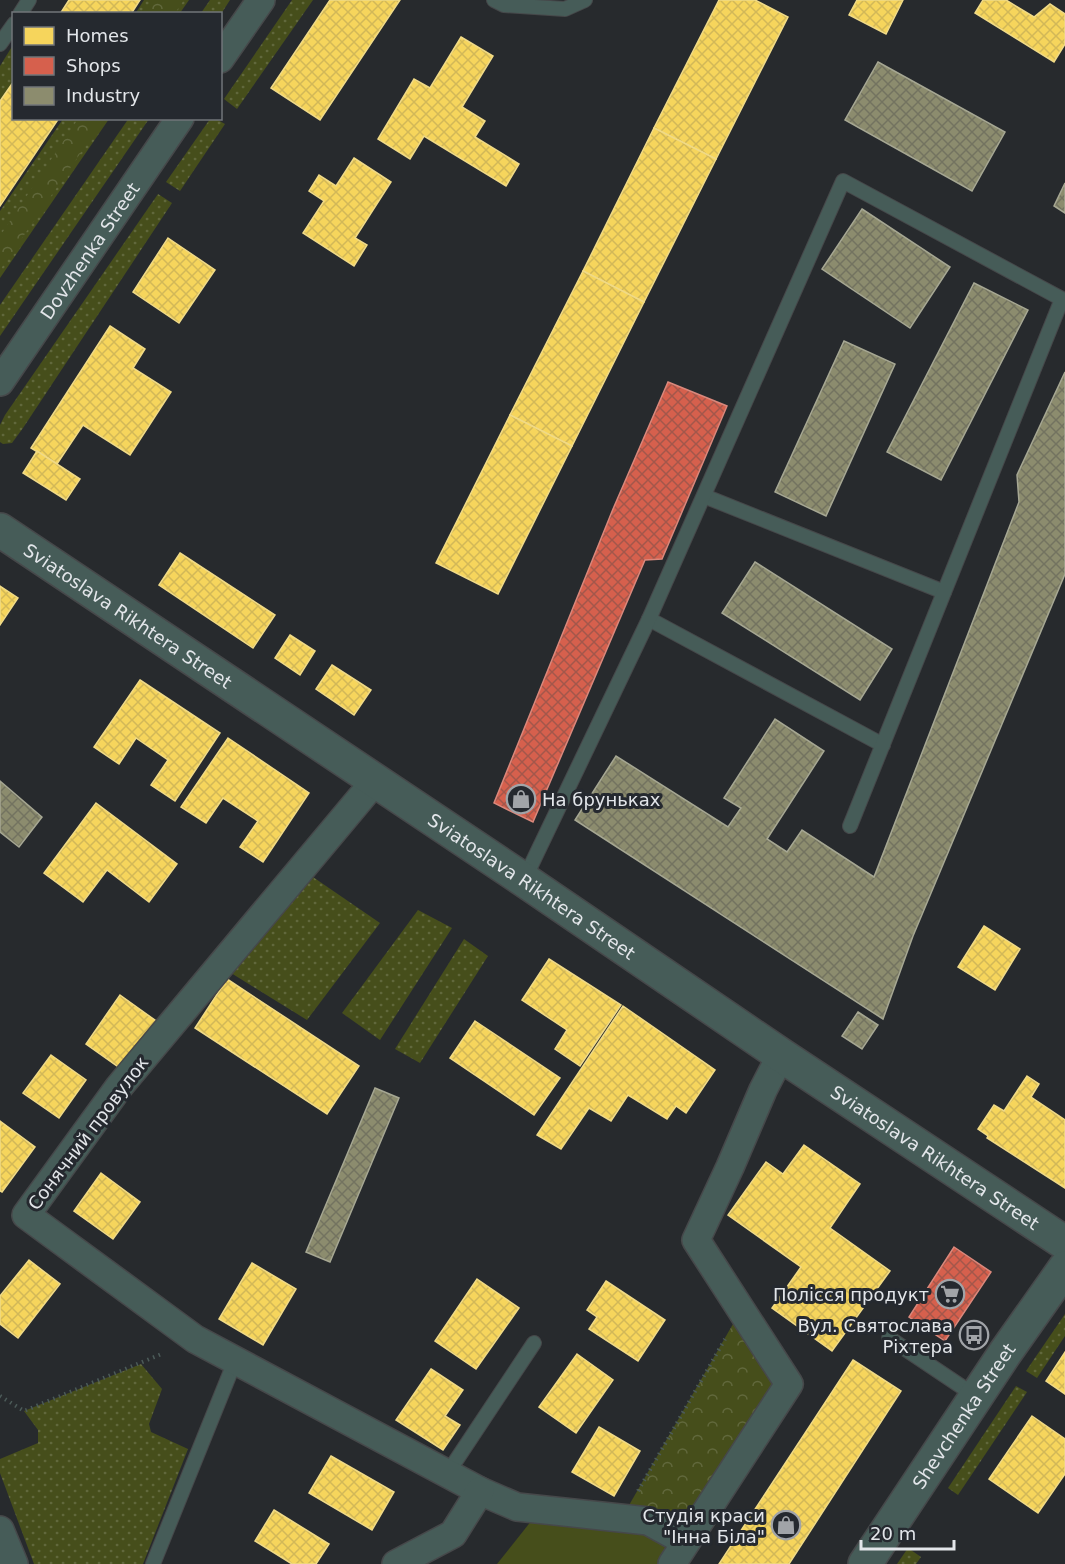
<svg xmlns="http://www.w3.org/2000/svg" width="1065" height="1564" viewBox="0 0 1065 1564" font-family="'DejaVu Sans',sans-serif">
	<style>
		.grass { fill: url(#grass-dots) }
		.forest { fill: url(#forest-crowns) }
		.park { fill: #464e1b }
		.homes { fill: url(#homes-cross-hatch); stroke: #f0da87; stroke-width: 1.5 }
		.shops { fill: url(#shops-cross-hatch); stroke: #da887c; stroke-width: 1.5 }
		.industry { fill: url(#industry-cross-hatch); stroke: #a6a793; stroke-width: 1.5 }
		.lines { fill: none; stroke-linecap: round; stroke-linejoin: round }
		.service-casing { stroke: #46484a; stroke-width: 16 }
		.minor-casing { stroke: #46484a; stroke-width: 30 }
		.tertiary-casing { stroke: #46484a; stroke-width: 36 }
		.path { stroke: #4c5b59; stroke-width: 4; stroke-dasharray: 1.5 4.5; stroke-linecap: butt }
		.service { stroke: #465c58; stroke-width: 14 }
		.minor { stroke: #465c58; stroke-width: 27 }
		.tertiary { stroke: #465c58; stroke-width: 33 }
		.labels { text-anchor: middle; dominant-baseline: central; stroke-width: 6; stroke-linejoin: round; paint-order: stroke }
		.street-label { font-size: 18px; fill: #e3e6ea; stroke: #25292f }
		.poi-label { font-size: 18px; fill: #e3e6ea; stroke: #25292f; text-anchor: end }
	</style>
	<defs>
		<pattern id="grass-dots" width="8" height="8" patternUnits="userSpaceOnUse" patternTransform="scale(1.5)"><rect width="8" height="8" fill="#464e1b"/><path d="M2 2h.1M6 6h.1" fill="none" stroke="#61683c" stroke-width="1.8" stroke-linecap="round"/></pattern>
		<pattern id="forest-crowns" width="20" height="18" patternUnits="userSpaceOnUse" patternTransform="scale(1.5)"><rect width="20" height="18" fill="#464e1b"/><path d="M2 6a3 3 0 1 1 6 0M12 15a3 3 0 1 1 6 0" fill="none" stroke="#61683c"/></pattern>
		<pattern id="homes-cross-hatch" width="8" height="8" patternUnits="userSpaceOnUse" patternTransform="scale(1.5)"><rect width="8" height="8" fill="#f6d55c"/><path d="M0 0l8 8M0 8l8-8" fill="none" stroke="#d2b858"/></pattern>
		<pattern id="shops-cross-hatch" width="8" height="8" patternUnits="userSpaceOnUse" patternTransform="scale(1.5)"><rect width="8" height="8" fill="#d6604d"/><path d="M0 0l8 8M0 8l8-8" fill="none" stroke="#a3574b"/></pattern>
		<pattern id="industry-cross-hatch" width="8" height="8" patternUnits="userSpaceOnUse" patternTransform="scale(1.5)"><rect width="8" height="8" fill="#8c8c6e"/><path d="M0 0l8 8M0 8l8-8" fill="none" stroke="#737360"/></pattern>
	</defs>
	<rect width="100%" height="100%" fill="#272a2d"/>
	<g class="grass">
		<polygon points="144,0 189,0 180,13 135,14"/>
		<polygon points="210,0 230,0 221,14 201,13"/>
		<polygon points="292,0 313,0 237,109 224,99"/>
		<polygon points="13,45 13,83 0,103 0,66"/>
		<polygon points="129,118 149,119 0,336 0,305"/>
		<polygon points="63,119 109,119 0,278 0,211"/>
		<polygon points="210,119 216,119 225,124 180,191 166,182"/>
		<polygon points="158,194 172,203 23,428 12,443 3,444 0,442 0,425 5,415"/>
		<polygon points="310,875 380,923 307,1020 231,973"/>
		<polygon points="418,910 452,928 380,1040 342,1013"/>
		<polygon points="464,939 488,956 420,1063 395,1049"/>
		<polygon points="1065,1314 1065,1336 1037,1378 1026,1371"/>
		<polygon points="141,1364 162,1389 149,1424 151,1432 188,1449 143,1564 34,1564 0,1473 0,1459 38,1443 38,1430 24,1411"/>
		<polygon points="1016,1386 1027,1392 958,1495 948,1488"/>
		<polygon points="908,1548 921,1557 916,1564 897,1564"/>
	</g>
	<g class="forest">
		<polygon points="151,0 184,0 175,13 145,13"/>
		<polygon points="78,119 104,119 0,270 0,236"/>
		<polygon points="737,1317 776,1378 680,1529 628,1507"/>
	</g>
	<polygon class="park" points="532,1520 641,1527 673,1544 659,1564 497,1564"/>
	<g class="homes">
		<polygon points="69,0 140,0 131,14 60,14"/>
		<polygon points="330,0 400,0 320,120 271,88"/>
		<polygon points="719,0 755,0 788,17 716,159 654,128"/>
		<polygon points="857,0 903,0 886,34 849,15"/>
		<polygon points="983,0 1006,0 1034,17 1050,4 1065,14 1065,44 1054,62 975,13"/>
		<polygon points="461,37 493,56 462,107 485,121 475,137 519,164 506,186 424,136 410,159 378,139 414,79 430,88"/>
		<polygon points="14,81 14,118 59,118 0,206 0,101"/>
		<polygon points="654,128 716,159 644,302 583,271"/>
		<polygon points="354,158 391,182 355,238 367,245 354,266 303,233 324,201 309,191 319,175 336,186"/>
		<polygon points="168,238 215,270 179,323 133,292"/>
		<polygon points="583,271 644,302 572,446 510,415"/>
		<polygon points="110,326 145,349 133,368 171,392 130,455 83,425 57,464 31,448"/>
		<polygon points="510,415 572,446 498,594 436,563"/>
		<polygon points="37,451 80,479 66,500 23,473"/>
		<polygon points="180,553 275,615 253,648 159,585"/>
		<polygon points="0,586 18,598 0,625"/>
		<polygon points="290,635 315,651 300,675 275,658"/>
		<polygon points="332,665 371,690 354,715 316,689"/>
		<polygon points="140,680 220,733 175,801 151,785 168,760 136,738 119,764 94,747"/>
		<polygon points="228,738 309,793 263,862 240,847 258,821 223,798 206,823 181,807"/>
		<polygon points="96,803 177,864 149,902 107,870 83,902 44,873"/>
		<polygon points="984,926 1020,949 995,990 958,967"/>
		<polygon points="549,959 621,1005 580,1066 555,1049 567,1030 522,1000"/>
		<polygon points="227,979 359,1066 327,1114 195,1028"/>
		<polygon points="120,995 159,1023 124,1071 86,1044"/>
		<polygon points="623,1006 715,1070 686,1113 676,1106 667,1119 628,1095 611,1121 589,1108 561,1149 537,1135"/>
		<polygon points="475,1021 560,1078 534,1115 450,1058"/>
		<polygon points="51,1055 86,1080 59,1118 23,1093"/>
		<polygon points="1027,1076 1039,1084 1031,1097 1065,1120 1065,1188 987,1138 988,1136 978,1129 994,1105 1004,1111"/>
		<polygon points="0,1121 35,1147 2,1192 0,1191"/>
		<polygon points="804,1145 860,1184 830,1228 890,1271 832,1351 772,1308 801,1267 728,1215 766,1162 783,1174"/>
		<polygon points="101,1173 140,1202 113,1239 74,1211"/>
		<polygon points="29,1260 60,1284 18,1338 0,1324 0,1296"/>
		<polygon points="252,1263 296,1289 263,1345 219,1319"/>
		<polygon points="477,1279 519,1308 476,1369 435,1341"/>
		<polygon points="606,1281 665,1320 638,1361 589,1329 597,1317 587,1310"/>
		<polygon points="1065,1352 1065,1394 1046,1381"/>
		<polygon points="577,1354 613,1380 576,1433 539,1407"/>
		<polygon points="853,1360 901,1391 789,1564 719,1564"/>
		<polygon points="431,1369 463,1390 445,1416 460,1425 443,1450 396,1420"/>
		<polygon points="1032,1416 1065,1439 1065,1474 1038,1513 989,1479"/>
		<polygon points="599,1427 640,1451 614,1496 572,1472"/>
		<polygon points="331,1456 394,1492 372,1530 309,1493"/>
		<polygon points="274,1510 329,1544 316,1564 292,1564 255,1541"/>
	</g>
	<g class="shops">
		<polygon points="668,382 727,406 662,559 645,560 533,822 494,803 613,509"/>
		<polygon points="954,1247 991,1272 945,1341 909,1317"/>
	</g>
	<g class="industry">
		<polygon points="878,62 1005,132 972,191 845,120"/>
		<polygon points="1065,183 1065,213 1054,206"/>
		<polygon points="862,209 950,267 910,328 822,269"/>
		<polygon points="974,283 1028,310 941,480 887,452"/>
		<polygon points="844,341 895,364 826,516 775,492"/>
		<polygon points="1065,372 1065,574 913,936 883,1019 575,820 616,756 728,827 741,808 724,798 775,719 824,751 767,839 787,852 802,830 874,877 1019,502 1017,475"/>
		<polygon points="755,562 892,649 860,700 722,613"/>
		<polygon points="0,781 42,817 19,847 0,832"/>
		<polygon points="858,1012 878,1025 862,1049 842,1036"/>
		<polygon points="375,1088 399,1098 330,1262 306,1252"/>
	</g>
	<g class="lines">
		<g class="service-casing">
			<g id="service">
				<polyline points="494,0 504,5 565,9 585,0"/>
				<polyline points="20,14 29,0"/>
				<polyline points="0,44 14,24"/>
				<polyline points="704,496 944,592"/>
				<polyline points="649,619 883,745"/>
				<polyline points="524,880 649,619 843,181 1062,299 850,826"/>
				<polyline points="889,1338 977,1397"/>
				<polyline points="447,1474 534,1343"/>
				<polyline points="153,1564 235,1361"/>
			</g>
		</g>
		<g class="minor-casing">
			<g id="minor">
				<polyline points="220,59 261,0"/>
				<path id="s1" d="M 0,382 L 180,118"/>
				<polyline points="375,781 119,1087 26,1215 195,1339 480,1491 517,1507 648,1521 686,1542"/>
				<polyline points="0,1530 14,1564"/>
				<polyline points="396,1564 453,1534 480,1491"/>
				<polyline points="672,1564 789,1384 696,1240 730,1167 763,1090 781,1055"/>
			</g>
		</g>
		<g class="tertiary-casing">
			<g id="tertiary">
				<path id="s2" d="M 0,530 L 524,880 L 781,1055 L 1065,1243"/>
				<path id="s3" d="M 865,1564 L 1005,1353 L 1065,1268"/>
			</g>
		</g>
		<g class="path">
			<polyline points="0,1396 24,1411 164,1353"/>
			<polyline points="638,1491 725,1339"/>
		</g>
		<use href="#service" class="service"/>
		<use href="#minor" class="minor"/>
		<use href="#tertiary" class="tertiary"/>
	</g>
	<defs>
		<g id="shop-ring" transform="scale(1.5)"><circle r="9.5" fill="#25292f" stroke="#a1a4a8" stroke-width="1.5"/><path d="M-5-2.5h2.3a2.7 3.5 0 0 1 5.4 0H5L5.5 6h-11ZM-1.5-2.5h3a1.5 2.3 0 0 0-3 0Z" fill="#a1a4a8"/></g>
		<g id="supermarket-ring" transform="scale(1.5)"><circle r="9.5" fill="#25292f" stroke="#a1a4a8" stroke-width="1.5"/><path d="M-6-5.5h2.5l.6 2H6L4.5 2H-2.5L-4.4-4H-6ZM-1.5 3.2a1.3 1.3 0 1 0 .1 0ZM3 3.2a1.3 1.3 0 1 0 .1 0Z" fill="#a1a4a8"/></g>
		<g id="bus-ring" transform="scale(1.5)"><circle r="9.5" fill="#25292f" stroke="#a1a4a8" stroke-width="1.5"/><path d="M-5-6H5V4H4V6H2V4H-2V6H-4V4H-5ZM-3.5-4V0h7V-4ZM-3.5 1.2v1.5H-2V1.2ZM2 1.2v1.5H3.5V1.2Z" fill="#a1a4a8"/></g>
	</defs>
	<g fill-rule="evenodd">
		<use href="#shop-ring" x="521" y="799"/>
		<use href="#supermarket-ring" x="950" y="1294"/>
		<use href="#bus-ring" x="974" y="1335"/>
		<use href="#shop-ring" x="786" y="1525"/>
	</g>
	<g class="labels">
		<g class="street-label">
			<text stroke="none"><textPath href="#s1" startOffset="159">Dovzhenka Street</textPath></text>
			<text stroke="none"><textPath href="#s2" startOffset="154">Sviatoslava Rikhtera Street</textPath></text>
			<text stroke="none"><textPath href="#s2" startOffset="640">Sviatoslava Rikhtera Street</textPath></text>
			<text transform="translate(88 1133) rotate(-53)">Сонячний провулок</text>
			<text stroke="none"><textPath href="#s2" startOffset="1126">Sviatoslava Rikhtera Street</textPath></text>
			<text stroke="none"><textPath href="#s3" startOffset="178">Shevchenka Street</textPath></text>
		</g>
		<g class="poi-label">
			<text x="542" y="799" text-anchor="start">На бруньках</text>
			<text x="929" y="1294">Полісся продукт</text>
			<text x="953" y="1325">Вул. Святослава<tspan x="953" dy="21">Ріхтера</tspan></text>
			<text x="765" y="1515">Студія краси<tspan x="765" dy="21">"Інна Біла"</tspan></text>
		</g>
	</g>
	<rect x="12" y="12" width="210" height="108" fill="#25292f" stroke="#71757a" stroke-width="1.5"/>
	<rect x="24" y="27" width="30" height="18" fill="#f6d55c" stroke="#71757a" stroke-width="1.5"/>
	<text x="66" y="42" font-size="18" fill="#e3e6ea">Homes</text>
	<rect x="24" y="57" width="30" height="18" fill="#d6604d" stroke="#71757a" stroke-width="1.5"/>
	<text x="66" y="72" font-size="18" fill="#e3e6ea">Shops</text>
	<rect x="24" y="87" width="30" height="18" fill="#8c8c6e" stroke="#71757a" stroke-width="1.5"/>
	<text x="66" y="102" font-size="18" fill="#e3e6ea">Industry</text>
	<path d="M861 1540v9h93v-9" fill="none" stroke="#e3e6ea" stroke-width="3"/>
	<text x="870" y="1540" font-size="18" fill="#e3e6ea" stroke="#25292f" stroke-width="4.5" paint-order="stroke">20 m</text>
</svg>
